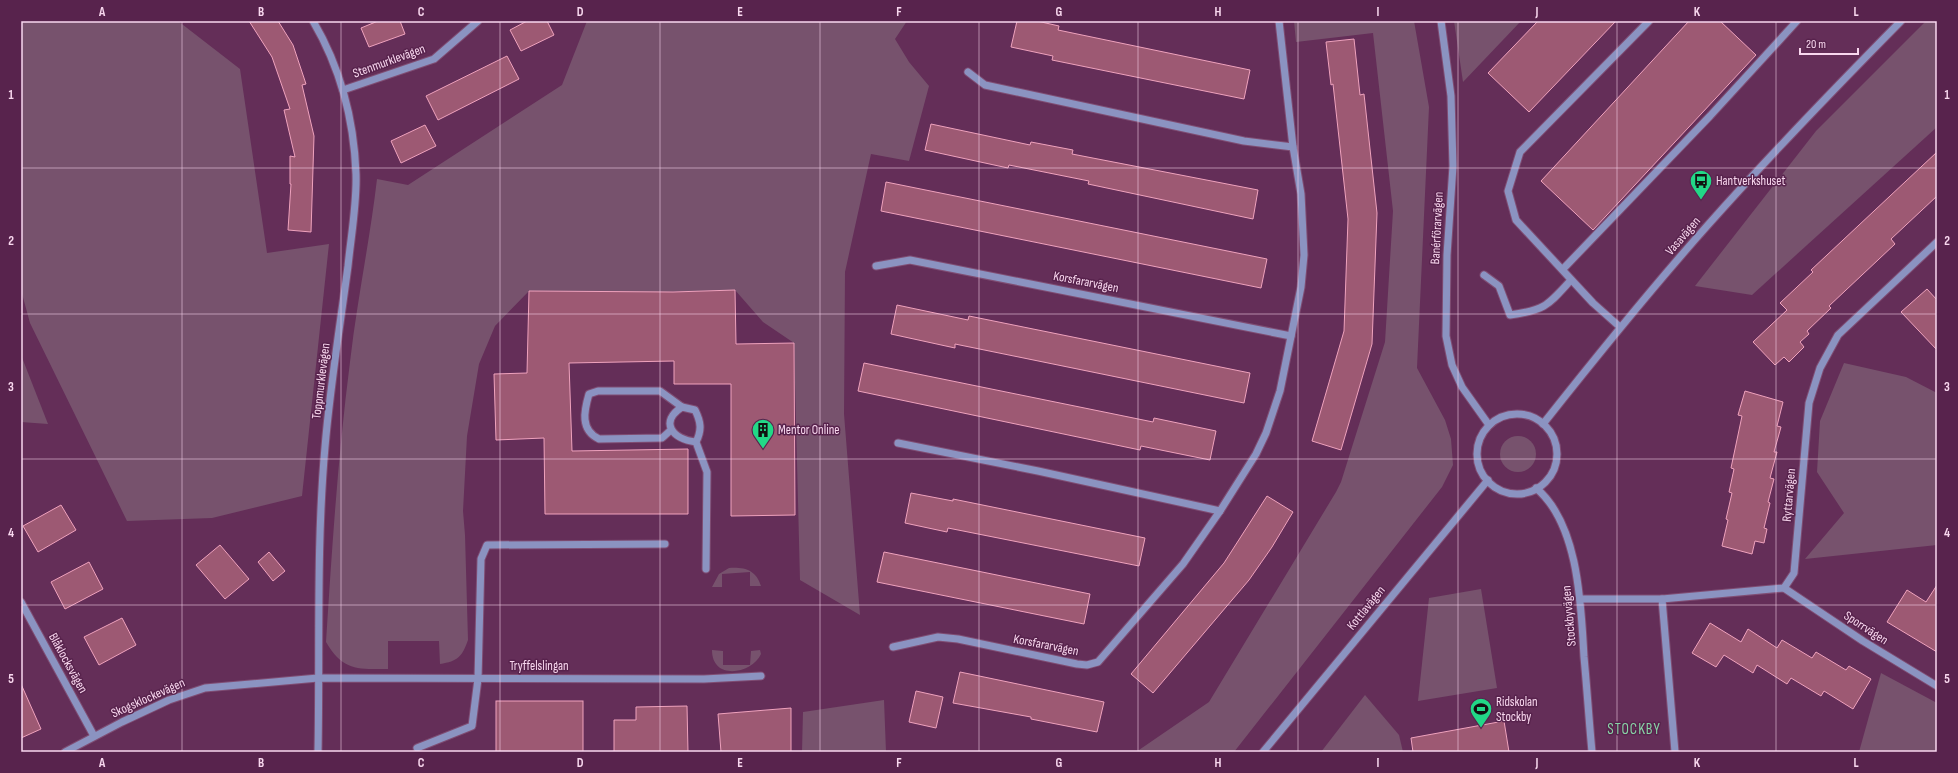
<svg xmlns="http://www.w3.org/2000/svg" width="1958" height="773" viewBox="0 0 1958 773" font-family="'Sofia Sans Condensed',sans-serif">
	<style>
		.green { fill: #77526d }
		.building { fill: #9d5973; stroke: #efa2bd }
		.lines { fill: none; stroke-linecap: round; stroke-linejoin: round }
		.minor-casing { stroke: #7f4d73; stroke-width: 9 }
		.minor { stroke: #8b93c1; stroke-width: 7 }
		.grid { fill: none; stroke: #f9d8ef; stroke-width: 1; stroke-opacity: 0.55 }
		.labels { text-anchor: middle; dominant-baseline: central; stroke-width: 3; stroke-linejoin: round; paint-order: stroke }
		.street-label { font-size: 13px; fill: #f9d8ef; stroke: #58234d }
		.poi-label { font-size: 13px; fill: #f9d8ef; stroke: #58234d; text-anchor: start }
		.quarter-label { font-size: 15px; letter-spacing: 1px; fill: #88d3a6; stroke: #58234d }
		.neatline { fill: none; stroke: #f9d8ef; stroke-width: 1.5 }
		.grid-label { font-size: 13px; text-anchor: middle; font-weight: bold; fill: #f9d8ef }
	</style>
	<rect width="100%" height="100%" fill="#642e58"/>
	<g class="green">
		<polygon points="21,21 178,21 240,69 267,253 329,244 302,496 212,518 127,521 30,323 21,290"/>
		<path d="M 587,21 L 907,21 L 895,39 L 909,62 L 929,86 L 909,161 L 871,154 L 845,272 L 844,414 L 860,615 L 800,580 L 794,343 L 763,322 L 735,290 L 661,292 L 529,291 L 495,326 L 479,364 L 467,436 L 463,511 L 465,535 L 468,640 C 462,657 458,661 440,664 L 439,641 L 388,641 L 388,669 C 357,669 343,671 326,642 C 332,548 338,455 350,362 C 357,300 370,240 377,179 L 408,185 L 562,85 Z"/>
		<polygon points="1294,21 1414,21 1429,107 1417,368 1445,420 1451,439 1453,465 1442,487 1234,752 1136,752 1209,702 1336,492 1341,482 1385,342 1393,211 1373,33 1296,42"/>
		<polygon points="1454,21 1521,21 1463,82"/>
		<polygon points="1926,21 1937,21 1937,127 1752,295 1695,286 1816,131"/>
		<polygon points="21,355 48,424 21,422"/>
		<polygon points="1844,363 1906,377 1937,393 1937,545 1805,559 1844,513 1817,472 1820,421"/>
		<circle cx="1518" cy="454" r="18"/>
		<path d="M 729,568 C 745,567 756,570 761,586 L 750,586 L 750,572 L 722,574 L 722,587 L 712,587 L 719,574 Z"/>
		<polygon points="1481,589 1497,688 1418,701 1429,598"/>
		<path d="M 712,650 L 723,651 L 723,665 L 750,665 L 751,651 L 760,650 L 761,654 C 752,674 712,681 712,650 Z"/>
		<polygon points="1881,673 1937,703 1937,752 1859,752"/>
		<polygon points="1365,695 1399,735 1403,752 1321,752"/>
		<polygon points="884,700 886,752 802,752 803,712"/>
	</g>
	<g class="building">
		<polygon points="249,21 278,21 293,45 306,84 302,85 314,136 311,232 288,230 291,184 290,184 290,156 295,157 284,110 290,109 272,57"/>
		<polygon points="378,21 400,21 405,34 369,47 361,28"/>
		<polygon points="527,21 547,21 554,35 521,51 510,30"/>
		<polygon points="1017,21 1037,21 1059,26 1058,30 1250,70 1244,99 1052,60 1053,56 1011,47"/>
		<polygon points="1538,21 1616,21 1529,112 1488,73"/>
		<polygon points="1689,21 1720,21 1756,55 1593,230 1541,181"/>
		<polygon points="1354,39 1360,95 1364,94 1377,213 1372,344 1341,450 1312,441 1344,331 1348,219 1333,84 1331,85 1326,42"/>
		<polygon points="507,56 519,79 438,120 426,96"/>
		<polygon points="931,124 1030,145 1031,142 1073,150 1072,154 1258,190 1253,219 1088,184 1089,181 1009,165 1008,168 925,150"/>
		<polygon points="425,125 436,146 401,163 391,141"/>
		<polygon points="1937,152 1937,196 1891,239 1895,244 1829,306 1831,308 1807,331 1809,334 1800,342 1804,347 1789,362 1784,357 1775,365 1753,342 1787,310 1780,303 1813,272 1811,270"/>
		<polygon points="886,182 1267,259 1261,288 881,211"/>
		<polygon points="1927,289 1937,300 1937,350 1901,312"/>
		<polygon points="735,290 736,344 794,343 795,515 731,516 731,384 674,384 674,361 569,363 572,451 688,449 688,514 545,514 544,438 496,440 494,374 527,373 529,291 673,292"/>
		<polygon points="897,305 968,320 969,316 1250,373 1244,403 955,344 955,348 891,334"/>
		<polygon points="864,363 1153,422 1154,418 1216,431 1210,460 1141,446 1140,450 858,391"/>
		<polygon points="1745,391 1783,402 1777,426 1781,427 1774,452 1777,452 1770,478 1774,479 1768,502 1770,503 1764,528 1767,529 1764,543 1755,541 1752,554 1722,546 1728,520 1726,519 1732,493 1729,492 1734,469 1731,468 1742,416 1738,415"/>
		<polygon points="911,493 953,501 953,499 1145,538 1139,566 948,528 947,532 905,523"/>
		<polygon points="1267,496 1293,512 1272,547 1249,580 1153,693 1131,674 1224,563"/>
		<polygon points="61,505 76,530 38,552 23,526"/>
		<polygon points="220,545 249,579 225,599 196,565"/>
		<polygon points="269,552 285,571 273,581 258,562"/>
		<polygon points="884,552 1090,594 1084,624 877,582"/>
		<polygon points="89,562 103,589 65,609 51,582"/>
		<polygon points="1937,585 1937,652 1887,622 1907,590 1926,602"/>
		<polygon points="122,618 136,645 99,665 84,637"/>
		<polygon points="1710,623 1741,642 1748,629 1777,648 1782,640 1812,658 1816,652 1846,670 1849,666 1871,679 1853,709 1824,691 1821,696 1791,678 1787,684 1757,665 1753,673 1724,655 1716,667 1692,653"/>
		<polygon points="960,672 1104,702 1097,732 1031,719 1031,717 953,703"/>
		<polygon points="21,684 41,729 21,738"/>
		<polygon points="916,691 943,697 936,728 909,722"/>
		<rect x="496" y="701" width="87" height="51"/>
		<polygon points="687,706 688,752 614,752 614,720 636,720 636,707"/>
		<polygon points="791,708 791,752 721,752 718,714"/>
		<polygon points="1504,721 1509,752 1413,752 1411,738"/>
	</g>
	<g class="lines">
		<g class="minor-casing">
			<g id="minor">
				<path d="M 313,21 C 340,67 354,120 356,174 C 357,204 351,236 348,266 C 340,326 330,387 325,447 C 316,548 320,651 318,752"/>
				<polyline points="1441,21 1451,96 1453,166 1447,255 1446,336 1452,365 1462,387 1489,425"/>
				<polyline points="968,72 985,85 1244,141 1293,147"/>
				<polyline points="343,90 434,59 478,21"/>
				<polyline points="876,266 910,260 1291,336"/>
				<polyline points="1563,269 1710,116 1797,21"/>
				<path d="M 1484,275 L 1499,286 L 1510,315 C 1546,310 1548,305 1571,280"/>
				<polyline points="1620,327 1593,303 1516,220 1508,191 1520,152 1649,21"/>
				<circle cx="1517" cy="454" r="40"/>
				<path d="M 1543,424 C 1596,357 1650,290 1707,226 C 1770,155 1835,88 1901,21"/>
				<path d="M 671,430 L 662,438 L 599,439 C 580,430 584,411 589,394 L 598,391 L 660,391 L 682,407"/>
				<path d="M 696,442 C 672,439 659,422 682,407 L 695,410 C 701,422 702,430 696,442 L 707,472 L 706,569"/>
				<polyline points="898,443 1038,471 1220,511"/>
				<path d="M 1536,488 C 1579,524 1581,606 1584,657 C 1587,689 1589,720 1592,752"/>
				<polyline points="1784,588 1863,641 1937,686"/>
				<polyline points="1580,599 1662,599 1784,588 1794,573 1809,403 1820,368 1838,335 1937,242"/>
				<polyline points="1662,599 1675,752"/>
				<polyline points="21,602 94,736"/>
				<polyline points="893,647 938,637 958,639 1077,664 1087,665 1098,662 1183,564 1220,511 1256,454 1266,433 1280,391 1301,287 1304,255 1301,194 1293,147 1279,21"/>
				<polyline points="417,748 472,726 478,679 481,559 487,545 665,544"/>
				<polyline points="65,752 122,722 169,700 205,688 318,678 704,679 761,676"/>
				<polyline points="1263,752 1488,480"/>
			</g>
		</g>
		<use href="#minor" class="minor"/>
	</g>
	<path class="grid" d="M 182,21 L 182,752M 341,21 L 341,752M 500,21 L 500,752M 660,21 L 660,752M 820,21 L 820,752M 979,21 L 979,752M 1138,21 L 1138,752M 1298,21 L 1298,752M 1458,21 L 1458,752M 1617,21 L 1617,752M 1776,21 L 1776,752M 21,168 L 1937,168M 21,314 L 1937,314M 21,459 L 1937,459M 21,605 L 1937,605"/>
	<defs>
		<g id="bus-pin" transform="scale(1.15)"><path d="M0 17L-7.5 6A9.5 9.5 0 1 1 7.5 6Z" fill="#22d887" stroke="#58234d"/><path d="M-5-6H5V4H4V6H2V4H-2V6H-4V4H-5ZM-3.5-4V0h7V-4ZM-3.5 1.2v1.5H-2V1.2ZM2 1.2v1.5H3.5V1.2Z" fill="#111"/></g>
		<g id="building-pin" transform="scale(1.15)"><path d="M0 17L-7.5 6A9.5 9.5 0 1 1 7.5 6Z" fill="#22d887" stroke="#58234d"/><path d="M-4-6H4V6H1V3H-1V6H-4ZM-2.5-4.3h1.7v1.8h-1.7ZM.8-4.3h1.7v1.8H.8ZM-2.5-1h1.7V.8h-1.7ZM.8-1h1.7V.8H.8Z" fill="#111"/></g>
		<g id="stadium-pin" transform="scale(1.15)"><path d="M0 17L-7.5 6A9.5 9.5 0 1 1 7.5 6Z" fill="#22d887" stroke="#58234d"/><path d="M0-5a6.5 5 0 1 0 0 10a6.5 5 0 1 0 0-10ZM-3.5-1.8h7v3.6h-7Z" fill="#111"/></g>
	</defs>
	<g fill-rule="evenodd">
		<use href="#bus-pin" x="1701" y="181"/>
		<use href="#building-pin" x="763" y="430"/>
		<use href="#stadium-pin" x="1481" y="709"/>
	</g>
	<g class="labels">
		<g class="street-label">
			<text transform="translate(389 61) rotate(-20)">Stenmurklevägen</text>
			<text transform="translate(1437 228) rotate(-87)">Banérförarvägen</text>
			<text transform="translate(1683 236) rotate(-49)">Vasavägen</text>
			<text transform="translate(1086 282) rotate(11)">Korsfararvägen</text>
			<text transform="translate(321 381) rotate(-83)">Toppmurklevägen</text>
			<text transform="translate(1789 495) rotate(-85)">Ryttarvägen</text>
			<text transform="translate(1366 608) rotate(-51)">Kottlavägen</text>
			<text transform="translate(1569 616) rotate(-95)">Stockbyvägen</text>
			<text transform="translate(1866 628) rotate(33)">Sporrvägen</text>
			<text transform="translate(1046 645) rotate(11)">Korsfararvägen</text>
			<text transform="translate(68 663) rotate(61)">Blåklocksvägen</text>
			<text x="539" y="666">Tryffelslingan</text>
			<text transform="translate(148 698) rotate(-24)">Skogsklockevägen</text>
		</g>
		<g class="poi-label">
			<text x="1716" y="181">Hantverkshuset</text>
			<text x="778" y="430">Mentor Online</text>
			<text x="1496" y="702">Ridskolan<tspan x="1496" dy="15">Stockby</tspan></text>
		</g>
		<g class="quarter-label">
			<text x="1634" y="729">STOCKBY</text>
		</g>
	</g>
	<rect width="1958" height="773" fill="none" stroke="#58234d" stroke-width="44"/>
	<path d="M1800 48v6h58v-6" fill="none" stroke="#f9d8ef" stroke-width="2"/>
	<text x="1806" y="48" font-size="12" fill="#f9d8ef" stroke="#58234d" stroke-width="3" paint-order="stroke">20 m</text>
	<rect x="22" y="22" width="1914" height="729" class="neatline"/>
	<g class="grid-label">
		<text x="102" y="16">A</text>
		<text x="261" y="16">B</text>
		<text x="421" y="16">C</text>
		<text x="580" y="16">D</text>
		<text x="740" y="16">E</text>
		<text x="899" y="16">F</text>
		<text x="1059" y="16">G</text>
		<text x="1218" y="16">H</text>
		<text x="1378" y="16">I</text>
		<text x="1537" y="16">J</text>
		<text x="1697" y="16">K</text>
		<text x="1856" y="16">L</text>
		<text x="11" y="99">1</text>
		<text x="1947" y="99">1</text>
		<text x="11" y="245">2</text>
		<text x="1947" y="245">2</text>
		<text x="11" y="391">3</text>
		<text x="1947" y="391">3</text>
		<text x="11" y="537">4</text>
		<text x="1947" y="537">4</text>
		<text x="11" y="683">5</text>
		<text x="1947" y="683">5</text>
		<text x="102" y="767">A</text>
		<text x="261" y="767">B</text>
		<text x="421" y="767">C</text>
		<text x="580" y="767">D</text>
		<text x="740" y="767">E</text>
		<text x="899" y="767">F</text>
		<text x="1059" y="767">G</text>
		<text x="1218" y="767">H</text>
		<text x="1378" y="767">I</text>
		<text x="1537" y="767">J</text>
		<text x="1697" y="767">K</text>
		<text x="1856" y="767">L</text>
	</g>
</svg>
